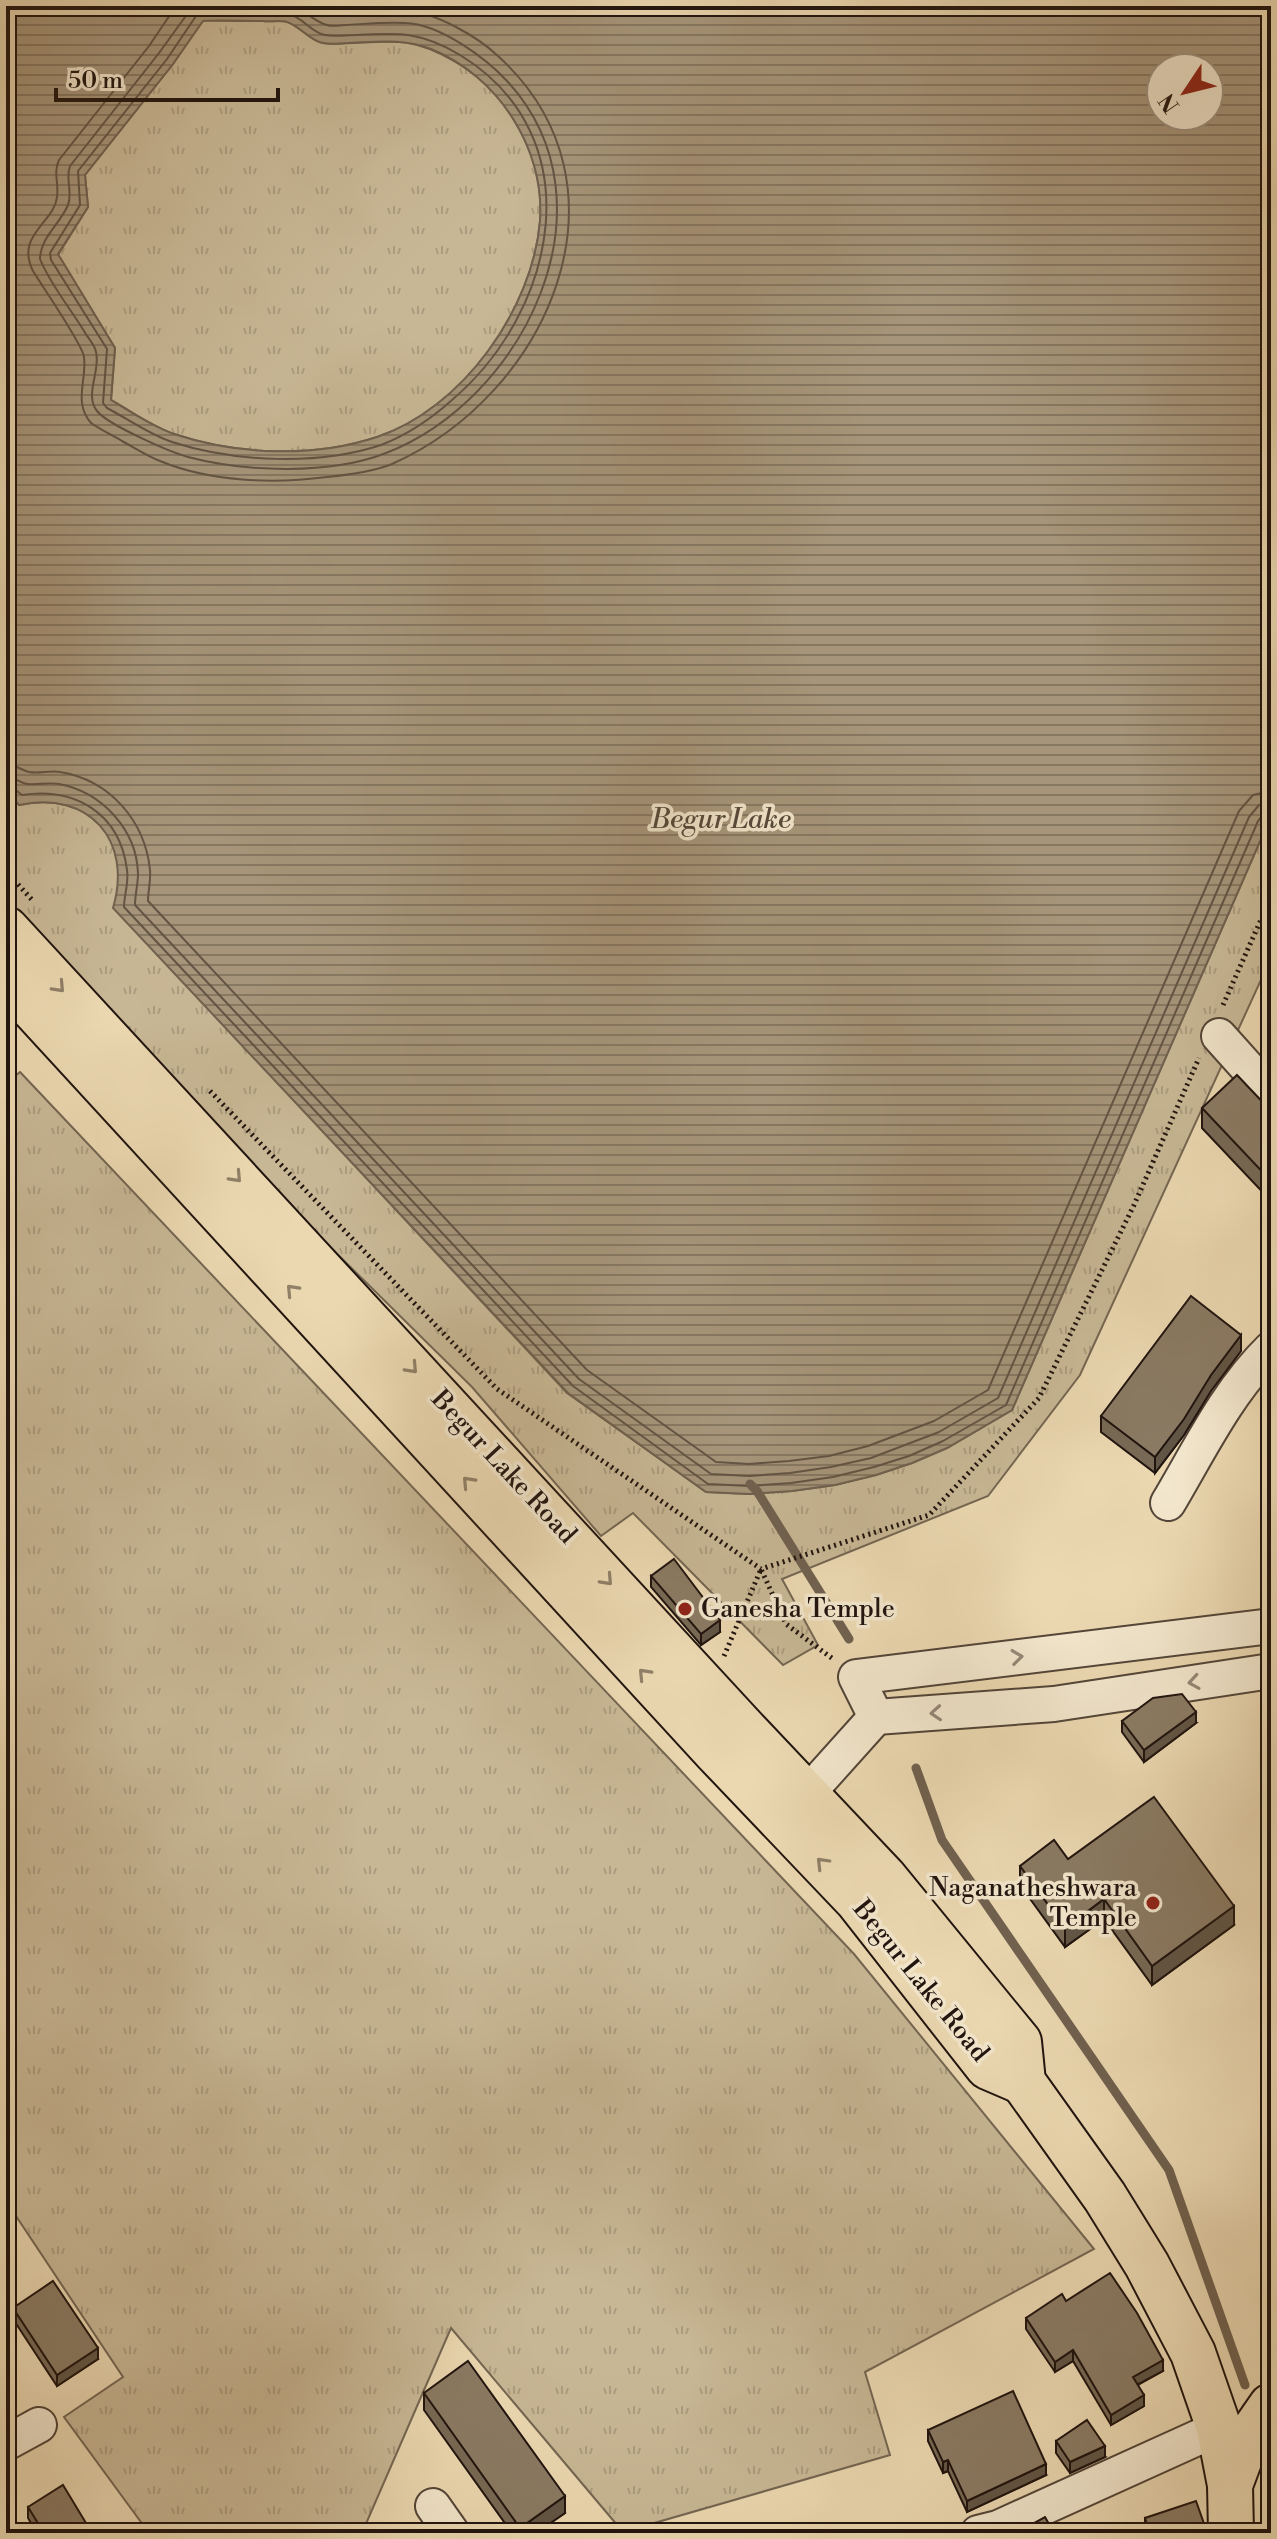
<svg xmlns="http://www.w3.org/2000/svg" width="1277" height="2539" viewBox="0 0 1277 2539" font-family="'Libre Bodoni',serif">
	<style>
		.grass { fill: url(#grass-tufts); stroke: #746652; stroke-width: 2 }
		.water { fill: url(#water-rules); stroke: #70614f; stroke-width: 2; fill-rule: evenodd }
		.lines { fill: none; stroke-linecap: round; stroke-linejoin: round }
		.shore { stroke: #635444; stroke-width: 2 }
		.stream { stroke: #70614f; stroke-width: 9 }
		.minor-casing { stroke: #534538; stroke-width: 38 }
		.major-casing { stroke: #20140f; stroke-width: 48 }
		.path { stroke: #20140f; stroke-width: 5; stroke-dasharray: 2 4; stroke-linecap: butt }
		.minor { stroke: #f2e6cc; stroke-width: 34 }
		.major { stroke: #ebd8b1; stroke-width: 44 }
		.wall { fill: #776955; stroke: #20140f; stroke-width: 2 }
		.shaded-wall { fill: #615545; stroke: #20140f; stroke-width: 2 }
		.building { fill: #8a7a63; stroke: #20140f; stroke-width: 2 }
		.oneway { stroke: #908068 }
		.oneway2 { stroke: #948877 }
		.poi-dot { fill: #8f2418; stroke: #f2e6cc; stroke-width: 3 }
		.labels { text-anchor: middle; dominant-baseline: central; stroke-width: 7; stroke-linejoin: round; paint-order: stroke }
		.street-label { font-size: 26px; fill: #20140f; stroke: #f2e6cc }
		.poi-label { font-size: 26px; fill: #20140f; stroke: #f2e6cc; text-anchor: start }
		.water-label { font-size: 28px; font-style: italic; fill: #56483a; stroke: #f2e6cc }
	</style>
	<defs>
		<pattern id="grass-tufts" width="24" height="20" patternUnits="userSpaceOnUse" patternTransform="scale(2)"><rect width="24" height="20" fill="#c8b795"/><path d="M3 7l-1-3M5 7V3M7 7l1-3M15 17l-1-3M17 17v-4M19 17l1-3" fill="none" stroke="#ac9c7f"/></pattern>
		<pattern id="water-rules" width="6" height="5" patternUnits="userSpaceOnUse" patternTransform="scale(2)"><rect width="6" height="5" fill="#a6957a"/><path d="M0 2.5h6" fill="none" stroke="#877862"/></pattern>
	</defs>
	<rect width="100%" height="100%" fill="#ebd8b1"/>
	<filter id="stains"><feTurbulence type="fractalNoise" baseFrequency=".0025" numOctaves="4"/><feColorMatrix values="0 0 0 0 .2 0 0 0 0 .09 0 0 0 0 .02 0 0 0 .5 -.17"/></filter>
	<radialGradient id="worn" r=".72"><stop offset=".6" stop-color="#630" stop-opacity="0"/><stop offset="1" stop-color="#630" stop-opacity=".3"/></radialGradient>
	<g class="grass">
		<path d="M 203,20 C 223,21 243,21 263,21 C 270,22 281,20 288,22 C 300,26 310,41 323,43 C 333,45 344,43 354,43 C 396,41 414,38 452,60 C 508,91 545,158 540,221 C 533,309 462,409 377,437 C 314,458 237,455 174,434 C 152,427 131,411 111,400 L 115,348 L 58,255 L 88,207 L 85,175 L 173,64 Z"/>
		<path d="M 6,791 L 19,805 C 90,790 133,840 114,908 L 567,1393 L 706,1492 L 749,1494 L 792,1491 L 835,1485 L 876,1475 L 912,1463 L 947,1448 L 1012,1410 L 1271,816 L 1271,958 L 1080,1375 L 988,1496 L 782,1579 L 818,1645 L 783,1665 L 633,1513 L 601,1536 L 472,1387 L 238,1156 L 6,900 Z"/>
		<polygon points="20,1072 854,1954 1094,2249 865,2372 890,2455 623,2532 451,2328 362,2533 149,2533 64,2417 123,2377 6,2201 6,1083"/>
	</g>
	<path class="water" d="M 6,6 L 1271,6 L 1271,816 L 1012,1410 L 947,1448 L 912,1463 L 876,1475 L 835,1485 L 792,1491 L 749,1494 L 706,1492 L 568,1393 L 113,908 C 133,840 89,790 19,805 L 6,791 ZM 203,21 C 223,20 243,21 263,21 C 270,22 280,20 287,22 C 300,26 310,41 323,43 C 331,45 340,43 347,43 C 376,42 404,38 431,49 C 498,76 545,148 540,221 C 533,309 462,409 377,437 C 314,458 237,455 174,434 C 153,427 131,412 111,400 L 115,348 L 58,254 L 88,207 L 85,175 L 173,64 ZM 1161,68 L 1209,68 L 1209,116 L 1161,116 Z"/>
	<g class="lines">
		<g class="shore">
			<path d="M 176,6 L 149,46 L 59,160 C 53,173 59,183 57,197 C 54,223 15,235 33,271 C 42,286 83,345 84,357 C 87,381 73,402 91,423 C 101,430 112,435 122,441 C 135,448 147,456 160,461 C 211,482 273,484 327,477 C 348,475 372,472 392,464 C 548,395 641,186 498,56 C 478,37 435,12 407,11 C 379,10 342,21 318,6"/>
			<path d="M 193,6 L 159,53 L 70,166 C 65,179 73,193 68,205 C 60,224 40,238 40,259 C 50,284 70,308 84,331 C 87,337 95,345 96,352 C 101,370 84,395 97,411 C 108,425 170,452 188,457 C 245,472 330,475 386,453 C 523,400 620,205 508,82 C 486,58 440,24 405,23 C 385,22 365,24 345,25 C 340,25 332,27 327,25 C 317,23 305,12 296,6"/>
			<path d="M 204,12 C 224,13 244,13 264,13 C 272,14 281,12 289,14 C 302,17 312,33 325,35 C 334,37 346,35 355,35 C 399,33 420,31 460,55 C 594,137 557,311 452,400 C 432,418 407,435 381,445 C 318,466 234,462 172,442 C 150,435 128,419 107,408 L 103,403 L 107,349 L 51,260 L 50,253 L 80,205 L 78,171 L 167,59 L 196,16 Z"/>
			<path d="M 6,764 C 16,765 21,770 29,772 C 39,774 50,770 60,772 C 110,780 145,821 150,870 C 151,881 148,891 148,901 L 587,1370 L 716,1462 L 749,1464 L 789,1461 L 829,1456 L 868,1446 L 934,1421 L 988,1390 L 1239,811 L 1253,795 L 1271,791"/>
			<path d="M 6,776 C 15,777 21,784 28,784 C 38,785 49,782 59,784 C 102,792 137,830 138,874 C 138,884 135,895 135,905 L 579,1379 L 711,1474 L 749,1476 L 790,1473 L 831,1467 L 871,1458 L 939,1432 L 998,1398 L 1249,817 L 1259,805 L 1271,803"/>
			<path d="M 6,786 L 12,787 L 22,795 C 75,787 120,813 127,870 C 129,883 124,895 124,907 L 573,1386 L 708,1484 L 749,1486 L 791,1483 L 833,1477 L 874,1467 L 909,1456 L 943,1441 L 1006,1405 L 1258,821 L 1264,814 L 1271,813"/>
		</g>
		<g class="stream">
			<polyline points="750,1484 757,1491 849,1639"/>
			<polyline points="916,1768 942,1840 1169,2170 1245,2385"/>
			<polyline points="1266,2488 1271,2518"/>
		</g>
		<g class="minor-casing">
			<g id="minor">
				<polyline points="1219,1036 1271,1094"/>
				<path d="M 1168,1503 C 1199,1451 1227,1392 1271,1349"/>
				<polyline points="1271,1626 856,1677 876,1717 1054,1704 1271,1671"/>
				<polyline points="806,1795 876,1717"/>
				<polyline points="6,2443 39,2425"/>
				<polyline points="433,2506 452,2533"/>
				<polyline points="978,2533 998,2528 1219,2428"/>
			</g>
		</g>
		<g class="major-casing">
			<g id="major">
				<polyline points="6,929 744,1729 884,1877 1019,2042 1023,2082 1105,2197 1147,2265 1193,2353 1219,2428 1230,2485"/>
				<polyline points="6,979 716,1752 857,1900 988,2067 1023,2082"/>
				<polyline points="1231,2533 1230,2485 1246,2442 1271,2406"/>
			</g>
		</g>
		<g class="path">
			<polyline points="6,871 34,902"/>
			<polyline points="1223,1005 1271,897"/>
			<polyline points="210,1091 497,1389 761,1569 929,1515 1039,1398 1134,1205 1199,1058"/>
			<polyline points="724,1656 761,1569 786,1624 833,1659"/>
		</g>
		<use href="#minor" class="minor"/>
		<use href="#major" class="major"/>
	</g>
	<g class="wall">
		<polygon points="1202,1108 1271,1111 1271,1201 1202,1128"/>
		<polygon points="1271,1226 1271,1263 1263,1254 1263,1234"/>
		<polygon points="1241,1351 1211,1391 1184,1435 1155,1473 1101,1432 1101,1416"/>
		<polygon points="651,1576 720,1632 701,1645 651,1587"/>
		<polygon points="1122,1721 1196,1723 1144,1762 1122,1732"/>
		<polygon points="1068,1859 1234,1925 1152,1985 1104,1919 1065,1947 1020,1885 1020,1866"/>
		<polygon points="1066,2301 1163,2371 1138,2385 1144,2406 1111,2425 1073,2361 1055,2372 1026,2329 1026,2318"/>
		<polygon points="13,2308 98,2359 57,2386 13,2319"/>
		<polygon points="424,2393 565,2513 536,2533 512,2533 424,2410"/>
		<polygon points="928,2430 1046,2475 967,2512 948,2471 943,2473 928,2441"/>
		<polygon points="1056,2441 1105,2457 1070,2473 1056,2453"/>
		<polygon points="28,2507 92,2533 37,2533 28,2518"/>
		<polygon points="1145,2518 1207,2533 1146,2533 1145,2529"/>
	</g>
	<g class="shaded-wall">
		<polygon points="1241,1335 1241,1351 1211,1391 1184,1435 1155,1473 1155,1457 1211,1375"/>
		<polygon points="720,1620 720,1632 701,1645 701,1634"/>
		<polygon points="1196,1712 1196,1723 1144,1762 1144,1750"/>
		<polygon points="1104,1899 1104,1919 1065,1947 1065,1928"/>
		<polygon points="1234,1906 1234,1925 1152,1985 1152,1966"/>
		<polygon points="98,2348 98,2359 57,2386 57,2375"/>
		<polygon points="1073,2350 1073,2361 1055,2372 1055,2362"/>
		<polygon points="1163,2360 1163,2371 1133,2387 1133,2377"/>
		<polygon points="1144,2395 1144,2406 1111,2425 1111,2415"/>
		<polygon points="1105,2446 1105,2457 1070,2473 1070,2462"/>
		<polygon points="948,2460 948,2471 943,2473 943,2462"/>
		<polygon points="1046,2464 1046,2475 967,2512 967,2501"/>
		<polygon points="565,2496 565,2513 536,2533 520,2533 520,2528"/>
	</g>
	<g class="building">
		<polygon points="1237,1075 1271,1111 1271,1181 1202,1108"/>
		<polygon points="1271,1226 1271,1243 1263,1234"/>
		<polygon points="1191,1296 1241,1335 1211,1375 1184,1419 1155,1457 1101,1416"/>
		<polygon points="674,1559 720,1620 701,1634 651,1576"/>
		<polygon points="1182,1694 1196,1712 1144,1750 1122,1721 1153,1698"/>
		<polygon points="1154,1797 1234,1906 1152,1966 1104,1899 1065,1928 1020,1866 1054,1840 1068,1859"/>
		<polygon points="1110,2273 1137,2313 1163,2360 1133,2377 1144,2395 1111,2415 1073,2350 1055,2362 1026,2318 1062,2294 1066,2301"/>
		<polygon points="53,2281 98,2348 57,2375 13,2308"/>
		<polygon points="468,2361 565,2496 520,2528 424,2393"/>
		<polygon points="1013,2391 1046,2464 967,2501 948,2460 943,2462 928,2430"/>
		<polygon points="1087,2420 1105,2446 1070,2462 1056,2441"/>
		<polygon points="63,2485 92,2533 44,2533 28,2507"/>
		<polygon points="1196,2501 1207,2532 1150,2533 1145,2518"/>
		<polygon points="1045,2517 1054,2533 1016,2533"/>
	</g>
	<defs><path id="oneway-chevron" d="M-2-3.5L2.5 0L-2 3.5" fill="none" stroke-width="1.6" stroke-linecap="round" stroke-linejoin="round" transform="scale(2)"/></defs>
	<g class="oneway">
		<use href="#oneway-chevron" transform="translate(59 987) rotate(47)"/>
		<use href="#oneway-chevron" transform="translate(236 1177) rotate(47)"/>
		<use href="#oneway-chevron" transform="translate(292 1290) rotate(-133)"/>
		<use href="#oneway-chevron" transform="translate(412 1368) rotate(47)"/>
		<use href="#oneway-chevron" transform="translate(468 1482) rotate(-133)"/>
		<use href="#oneway-chevron" transform="translate(607 1580) rotate(47)"/>
		<use href="#oneway-chevron" transform="translate(644 1674) rotate(-133)"/>
		<use href="#oneway-chevron" transform="translate(822 1863) rotate(-134)"/>
	</g>
	<g class="oneway2">
		<use href="#oneway-chevron" transform="translate(1017 1657) rotate(-7)"/>
		<use href="#oneway-chevron" transform="translate(1194 1682) rotate(171)"/>
		<use href="#oneway-chevron" transform="translate(936 1713) rotate(176)"/>
	</g>
	<g class="poi-dot">
		<circle cx="685" cy="1609" r="8"/>
		<circle cx="1153" cy="1903" r="8"/>
	</g>
	<g class="labels">
		<g class="street-label">
			<text transform="translate(504 1467) rotate(47)">Begur Lake Road</text>
			<text transform="translate(921 1981) rotate(51)">Begur Lake Road</text>
		</g>
		<g class="poi-label">
			<text x="701" y="1609">Ganesha Temple</text>
			<text x="1137" y="1888" text-anchor="end">Naganatheshwara<tspan x="1137" dy="30">Temple</tspan></text>
		</g>
		<g class="water-label">
			<text x="721" y="819">Begur Lake</text>
		</g>
	</g>
	<rect width="1277" height="2539" fill="none" stroke="#ebd8b1" stroke-width="32"/>
	<rect x="8" y="8" width="1261" height="2523" fill="none" stroke="#20140f" stroke-width="4"/>
	<rect x="16" y="16" width="1245" height="2507" fill="none" stroke="#20140f" stroke-width="2"/>
	<g transform="translate(1185 92) rotate(235)"><circle r="38" fill="#f2e6cc" stroke="#9e9280" stroke-width="2"/>
	<path d="M0-6L14 30L0 20L-14 30Z" fill="#8f2418"/>
	<text y="-12" font-size="22" font-weight="bold" text-anchor="middle" fill="#20140f">N</text>
	</g>
	<path d="M56 88v12h222v-12" fill="none" stroke="#20140f" stroke-width="4"/>
	<text x="68" y="88" font-size="24" fill="#20140f" stroke="#f2e6cc" stroke-width="6" paint-order="stroke">50 m</text>
	<rect width="100%" height="100%" filter="url(#stains)"/>
	<rect width="100%" height="100%" fill="url(#worn)"/>
</svg>
